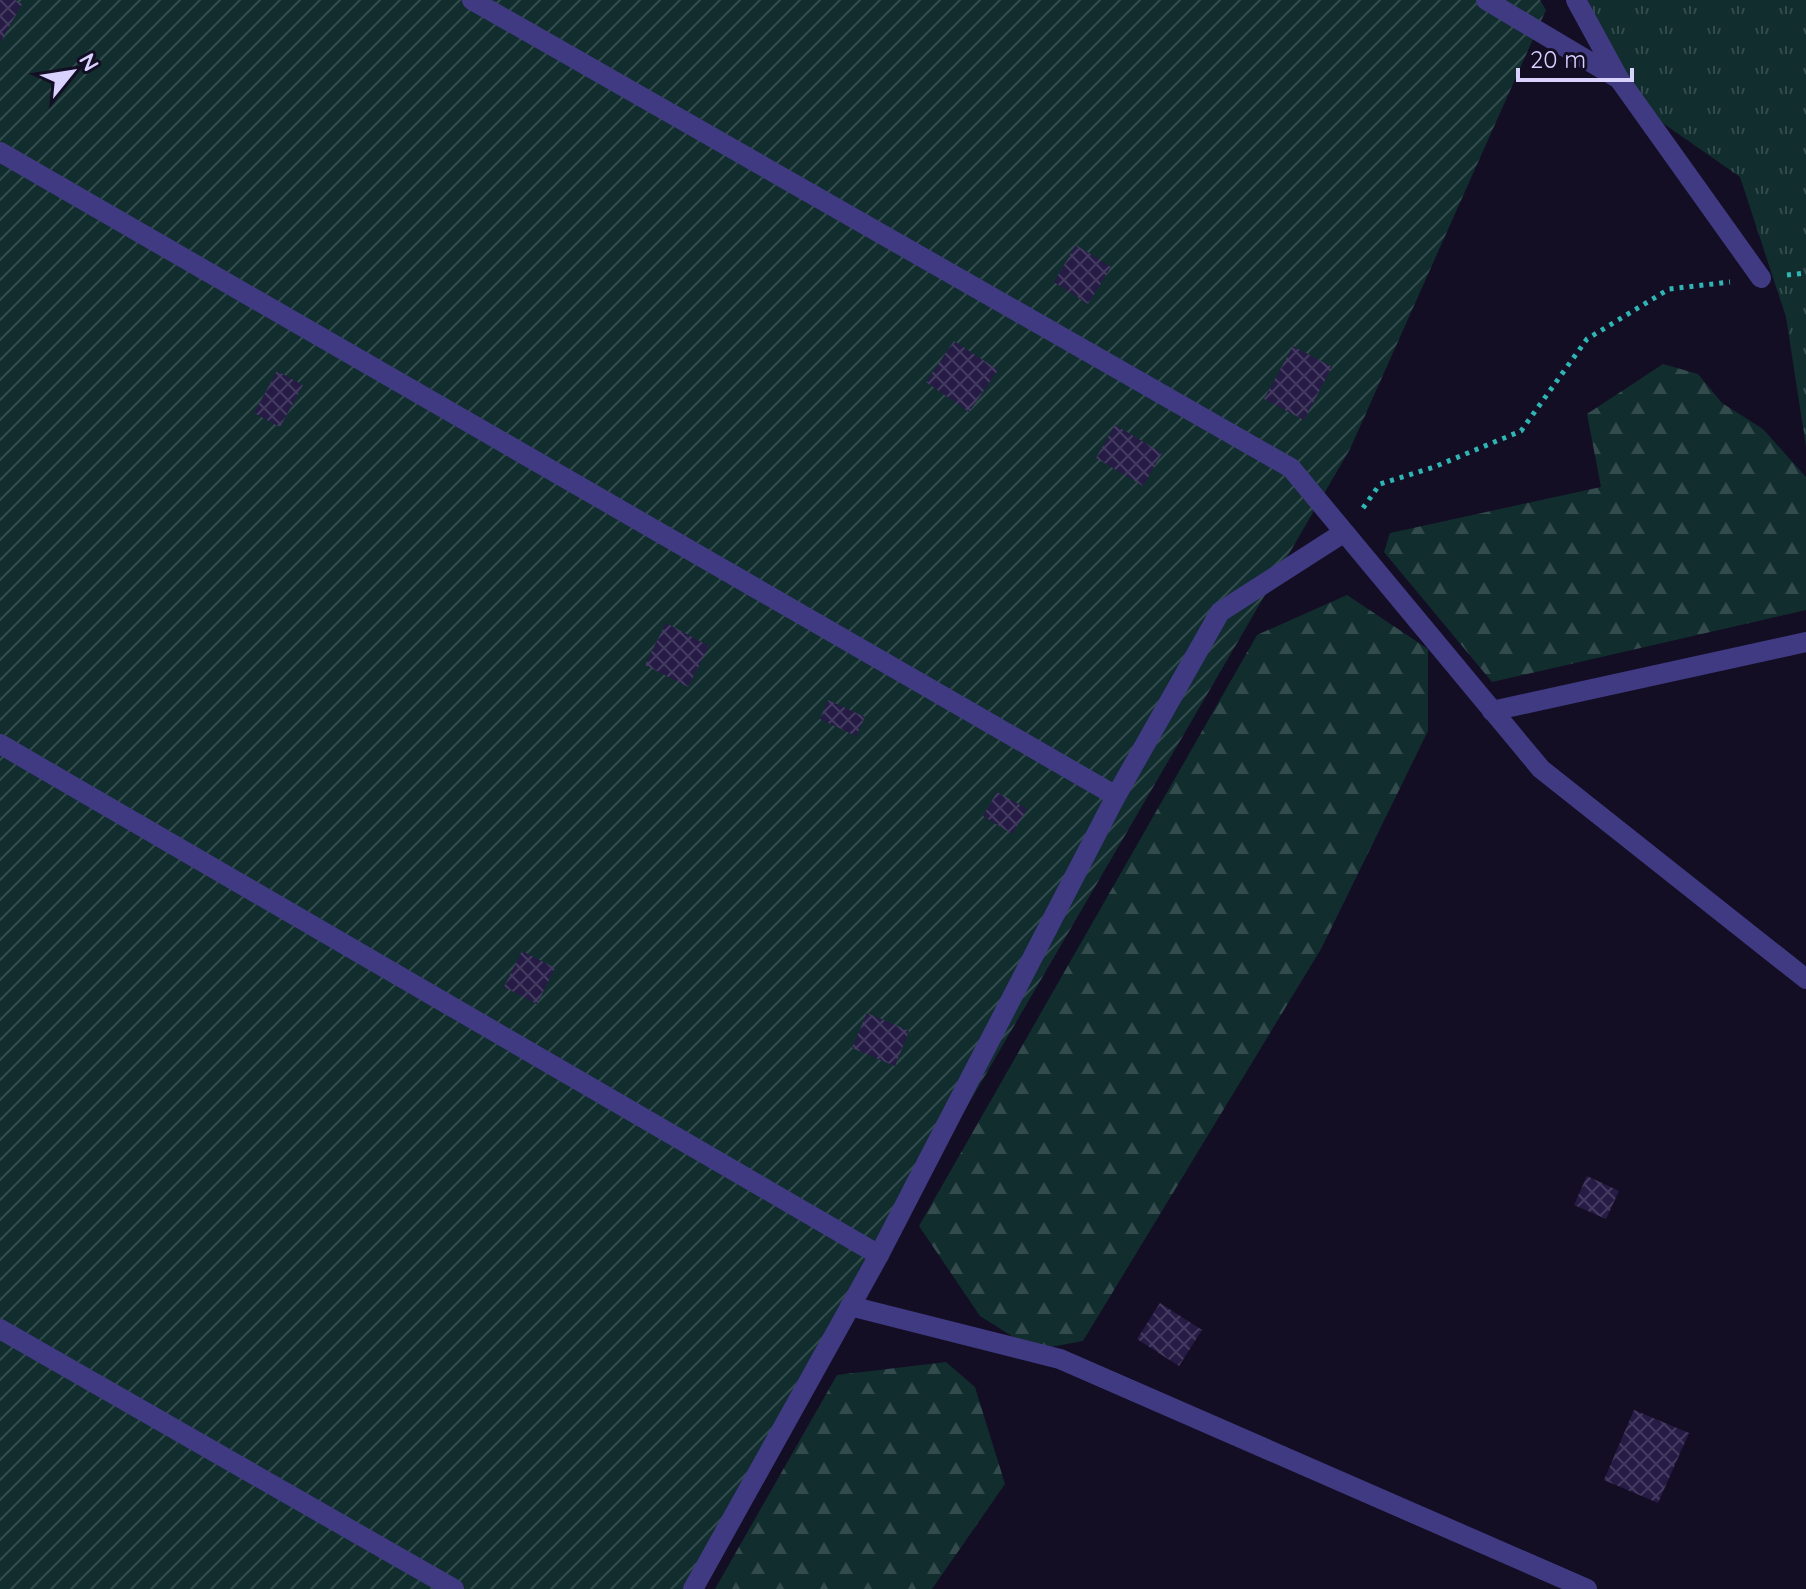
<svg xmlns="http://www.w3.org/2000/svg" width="1806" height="1589" viewBox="0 0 1806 1589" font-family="Quicksand,sans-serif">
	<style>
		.forest { fill: url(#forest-firs) }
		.park { fill: url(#park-tufts) }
		.garden { fill: url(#garden-furrows) }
		.building { fill: url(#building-cross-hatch) }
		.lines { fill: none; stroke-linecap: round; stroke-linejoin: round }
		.path { stroke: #2fb5b4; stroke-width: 5; stroke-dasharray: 4 6; stroke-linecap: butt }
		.minor { stroke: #403a83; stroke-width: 20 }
	</style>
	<defs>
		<pattern id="forest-firs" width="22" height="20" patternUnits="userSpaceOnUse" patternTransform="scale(2)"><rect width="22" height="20" fill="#112d2e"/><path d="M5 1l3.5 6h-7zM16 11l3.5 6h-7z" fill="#334b4d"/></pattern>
		<pattern id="park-tufts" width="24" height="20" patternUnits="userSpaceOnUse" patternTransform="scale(2)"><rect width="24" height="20" fill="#112d2e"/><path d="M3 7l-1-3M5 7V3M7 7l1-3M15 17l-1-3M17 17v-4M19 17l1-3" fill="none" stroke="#334b4d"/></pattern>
		<pattern id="garden-furrows" width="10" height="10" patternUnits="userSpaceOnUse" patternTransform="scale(2)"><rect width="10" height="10" fill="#112d2e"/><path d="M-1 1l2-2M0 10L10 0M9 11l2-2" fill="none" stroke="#334b4d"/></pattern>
		<pattern id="building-cross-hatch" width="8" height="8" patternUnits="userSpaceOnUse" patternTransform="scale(2)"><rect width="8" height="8" fill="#251b45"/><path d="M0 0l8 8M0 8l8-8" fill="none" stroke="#443b61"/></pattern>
	</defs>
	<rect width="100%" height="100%" fill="#130e24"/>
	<g class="forest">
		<polygon points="1663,364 1698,374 1722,403 1763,429 1806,477 1806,610 1492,682 1384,552 1390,533 1601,487 1587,414"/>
		<polygon points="1347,595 1428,649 1428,731 1321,949 1083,1341 1034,1350 980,1316 919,1226 1257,635"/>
		<polygon points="946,1362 975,1387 1005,1484 932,1589 715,1589 837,1375"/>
	</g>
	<polygon class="park" points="1588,0 1806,0 1806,447 1786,317 1740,177 1624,96"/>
	<polygon class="garden" points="0,0 1540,0 1546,10 1350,449 686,1589 0,1589"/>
	<g class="building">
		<polygon points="0,0 15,0 22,4 0,43"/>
		<polygon points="1076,245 1111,267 1088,304 1054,282"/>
		<polygon points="954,341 998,370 969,412 926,382"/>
		<polygon points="1293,346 1332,367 1304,420 1264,399"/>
		<polygon points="277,371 303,385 280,427 254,413"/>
		<polygon points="1115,425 1162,453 1143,486 1096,458"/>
		<polygon points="666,623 709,646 688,687 645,665"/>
		<polygon points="828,700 865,717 856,736 820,719"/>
		<polygon points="997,792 1027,809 1012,834 983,816"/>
		<polygon points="522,951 555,968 537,1004 504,987"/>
		<polygon points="867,1013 909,1031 895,1066 852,1048"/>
		<polygon points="1587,1176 1619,1191 1606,1219 1574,1205"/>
		<polygon points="1160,1303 1202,1330 1179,1366 1137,1339"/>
		<polygon points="1634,1410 1689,1433 1658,1503 1604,1480"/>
	</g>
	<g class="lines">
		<g class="path">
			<polyline points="1787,275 1806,273"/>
			<polyline points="1363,508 1380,484 1434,467 1521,431 1587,339 1669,289 1730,282"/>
		</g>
		<g class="minor">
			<polyline points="472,0 1291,468 1541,769 1806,979"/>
			<polyline points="1486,0 1619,79"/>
			<polyline points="1576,0 1619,79 1761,278"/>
			<polyline points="0,152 1116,796"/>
			<polyline points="1492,711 1806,642"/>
			<polyline points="0,744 879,1255"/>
			<polyline points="850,1306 1060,1359 1587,1589"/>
			<polyline points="0,1329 454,1589"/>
			<polyline points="693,1589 879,1255 1116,796 1220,612 1343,533"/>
		</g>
	</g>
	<g transform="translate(72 72) rotate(60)" stroke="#130e24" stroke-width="6" paint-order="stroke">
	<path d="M0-6L14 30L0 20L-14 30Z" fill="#d9d2ff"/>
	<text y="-12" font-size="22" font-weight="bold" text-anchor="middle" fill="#d9d2ff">N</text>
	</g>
	<path d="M1518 68v12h114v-12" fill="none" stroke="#d9d2ff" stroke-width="4"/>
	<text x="1530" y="68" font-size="24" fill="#d9d2ff" stroke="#130e24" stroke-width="6" paint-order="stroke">20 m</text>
</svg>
